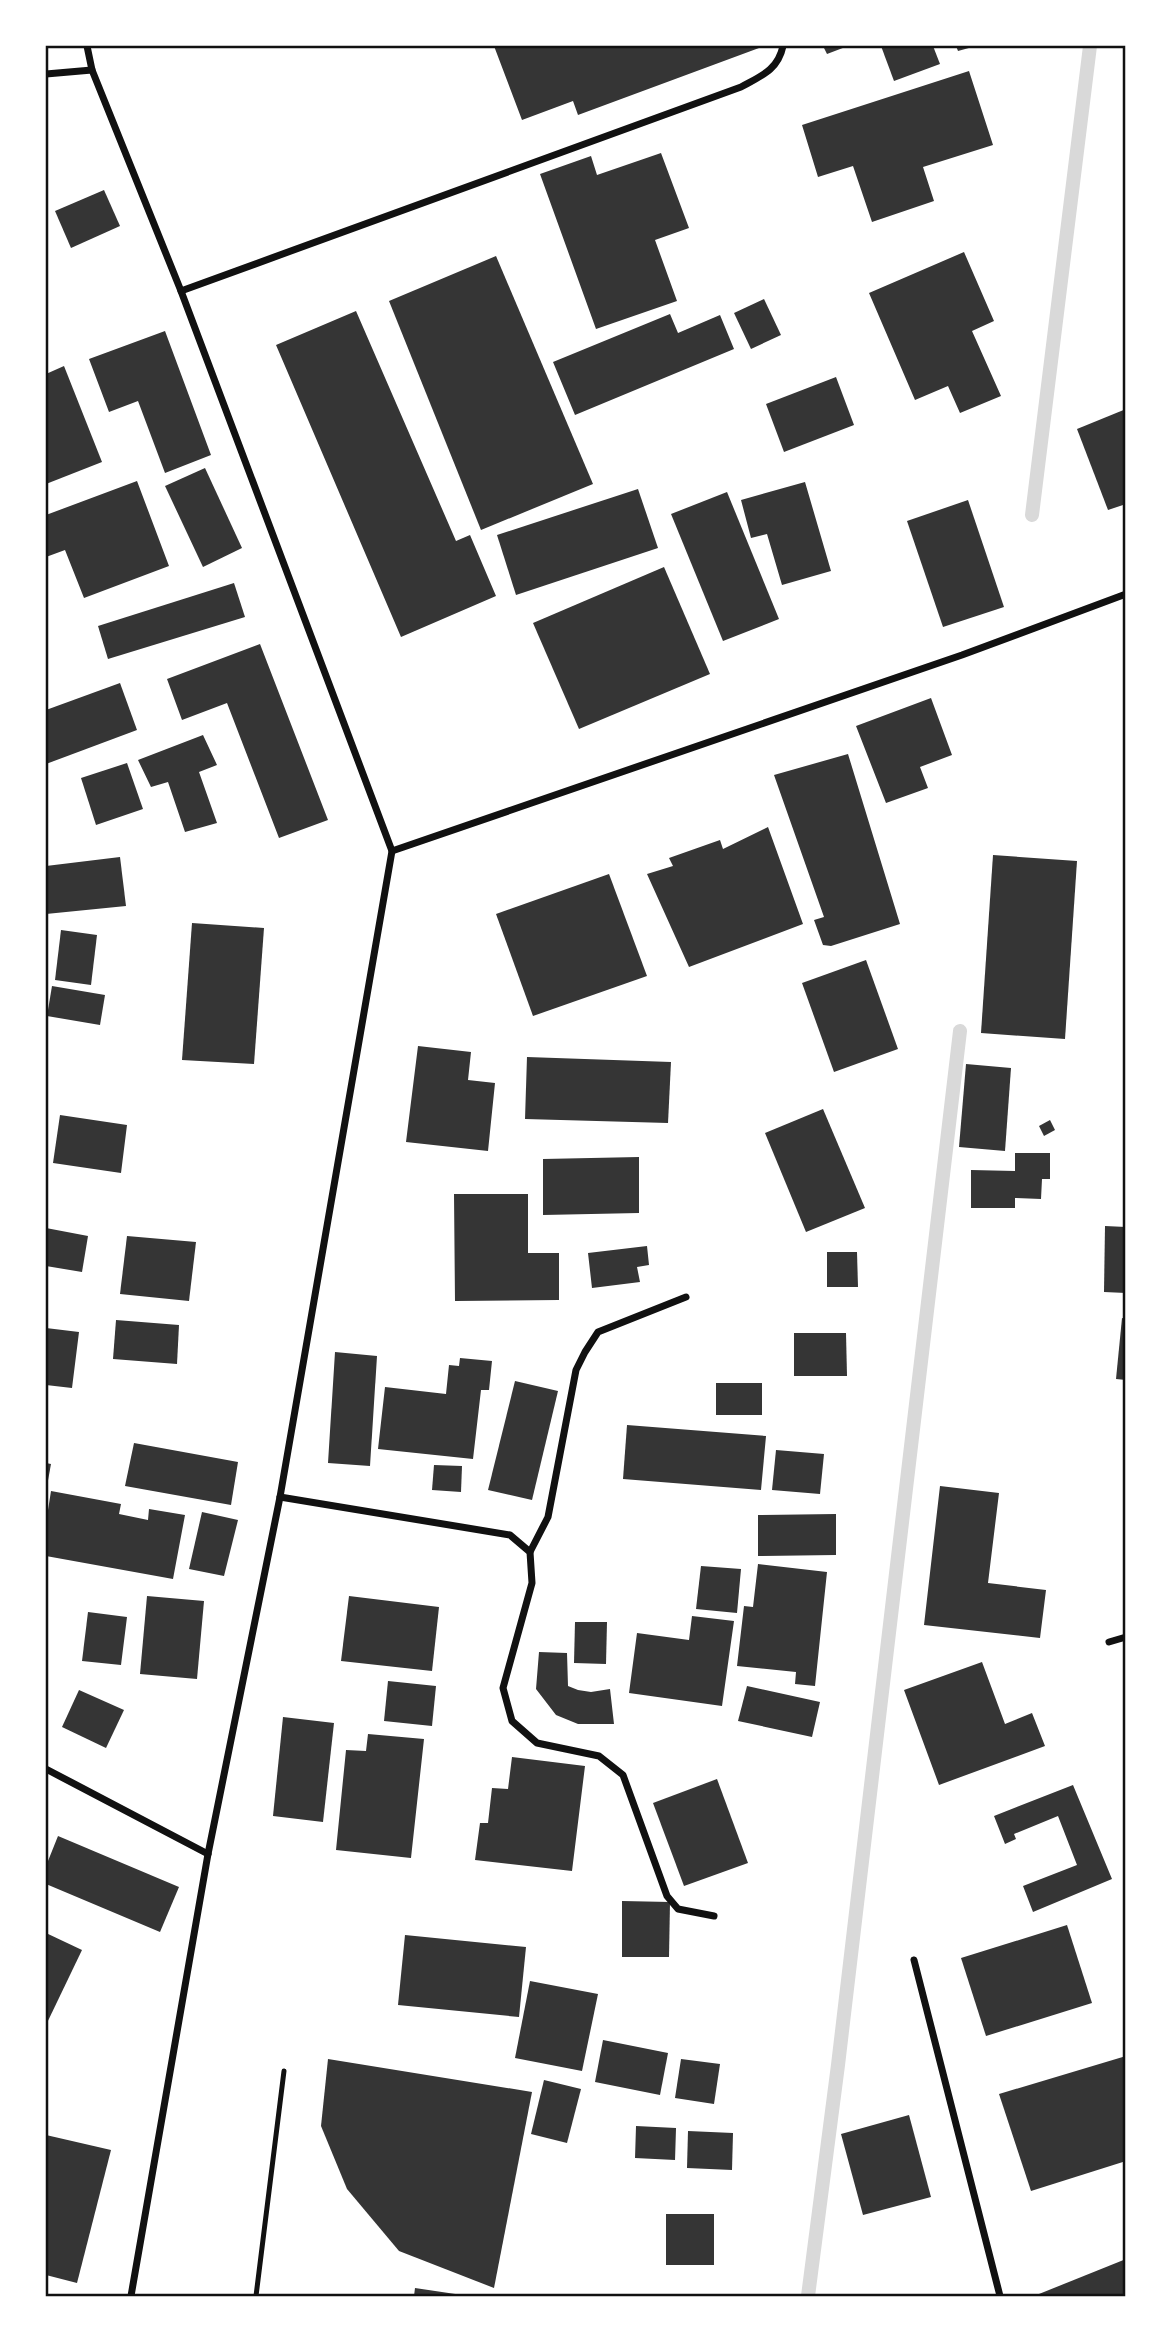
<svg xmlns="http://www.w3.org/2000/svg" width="1171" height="2342" viewBox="0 0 1171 2342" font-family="Literata,serif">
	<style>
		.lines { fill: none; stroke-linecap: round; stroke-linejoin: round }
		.stream { stroke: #d9d9d9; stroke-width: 14 }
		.building { fill: #353535 }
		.service { stroke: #111; stroke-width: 5 }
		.minor { stroke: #111; stroke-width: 7 }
		.neatline { fill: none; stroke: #111; stroke-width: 2.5 }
	</style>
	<rect width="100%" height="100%" fill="#fff"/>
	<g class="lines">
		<g class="stream">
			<polyline points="1032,515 1090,46"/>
			<polyline points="808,2296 838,2065 960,1031"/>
		</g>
	</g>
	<g class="building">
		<polygon points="494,46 758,46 759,48 578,115 573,101 522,120"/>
		<polygon points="823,46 848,46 827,54"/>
		<polygon points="881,46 933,46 940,64 894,81"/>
		<polygon points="956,46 976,46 958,51"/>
		<polygon points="969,71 993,145 923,167 934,201 872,222 853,166 818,177 802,125"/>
		<polygon points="661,153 689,228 655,240 677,301 596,329 540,174 591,156 597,175"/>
		<polygon points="104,190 120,226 71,248 55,211"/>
		<polygon points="964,252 994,321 972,331 1001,396 960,413 948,386 915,400 869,293"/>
		<polygon points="496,256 593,484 481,530 389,301"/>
		<polygon points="764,299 781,335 751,349 734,313"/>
		<polygon points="356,311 456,541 470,535 496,596 401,637 276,345"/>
		<polygon points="670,314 678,333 720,315 734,349 575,415 553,362"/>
		<polygon points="165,331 211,455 165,473 138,401 109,412 89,359"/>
		<polygon points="64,366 102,462 46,484 46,374"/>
		<polygon points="836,377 854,425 784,452 766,404"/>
		<polygon points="1126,409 1126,504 1108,510 1077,429"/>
		<polygon points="205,468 242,548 203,567 165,486"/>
		<polygon points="137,481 169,566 84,598 65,550 46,557 46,515"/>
		<polygon points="805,482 831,571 782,585 767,534 751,538 741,500"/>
		<polygon points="638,489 658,548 516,595 497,535"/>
		<polygon points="727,492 779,619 723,641 671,514"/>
		<polygon points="968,500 1004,607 943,627 907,521"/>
		<polygon points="664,567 710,674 579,729 533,623"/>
		<polygon points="234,583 245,617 108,659 98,626"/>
		<polygon points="260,644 328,820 279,838 227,703 182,720 167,679"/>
		<polygon points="120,683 137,730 46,764 46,710"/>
		<polygon points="931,698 952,755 920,767 928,788 886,803 856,726"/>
		<polygon points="203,735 217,765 199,772 217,823 185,832 168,782 151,787 138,760"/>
		<polygon points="848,754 900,924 831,946 823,945 814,920 824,917 774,775"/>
		<polygon points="127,763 143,809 96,825 81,778"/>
		<polygon points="768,827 803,924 689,967 647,874 673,866 669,858 720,840 723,849"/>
		<polygon points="993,855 1077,861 1065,1039 981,1033"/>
		<polygon points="120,857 126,906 46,914 46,866"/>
		<polygon points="609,874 647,976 533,1016 496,914"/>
		<polygon points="192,923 264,928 254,1064 182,1060"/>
		<polygon points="61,930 97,935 91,985 55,980"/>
		<polygon points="866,960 898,1049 834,1072 802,983"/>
		<polygon points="52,986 105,995 100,1025 47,1016"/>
		<polygon points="418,1046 471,1052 468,1080 495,1083 488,1151 406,1142"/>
		<polygon points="527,1057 671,1062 668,1123 525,1119"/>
		<polygon points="966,1064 1011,1068 1005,1151 959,1147"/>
		<polygon points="823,1109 865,1208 806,1232 765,1133"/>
		<polygon points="60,1115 127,1125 121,1173 53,1163"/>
		<polygon points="1050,1120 1055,1130 1044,1136 1039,1126"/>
		<polygon points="1015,1153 1050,1153 1050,1179 1042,1179 1041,1199 1015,1198 1015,1208 971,1208 971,1170 1015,1171"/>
		<polygon points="639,1157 639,1213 543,1215 543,1159"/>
		<polygon points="454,1194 528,1194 528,1253 559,1253 559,1300 455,1301"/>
		<polygon points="1105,1226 1126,1227 1126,1293 1104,1292"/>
		<polygon points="46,1228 88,1236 82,1272 46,1266"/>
		<polygon points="127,1236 196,1242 189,1301 120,1294"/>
		<polygon points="647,1246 649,1265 637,1267 640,1282 592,1288 588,1253"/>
		<polygon points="827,1252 857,1252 858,1287 827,1287"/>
		<polygon points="1122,1318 1126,1319 1126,1380 1116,1379"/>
		<polygon points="116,1320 179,1325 177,1364 113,1359"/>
		<polygon points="46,1328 79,1332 72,1388 46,1385"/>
		<polygon points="794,1333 846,1333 847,1376 794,1376"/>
		<polygon points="335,1352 377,1356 370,1466 328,1463"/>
		<polygon points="460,1358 492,1361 489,1390 481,1390 473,1459 378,1449 385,1387 446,1394 449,1365 459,1366"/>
		<polygon points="515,1381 558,1391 532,1500 488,1490"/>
		<rect x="716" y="1383" width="46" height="32"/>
		<polygon points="627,1425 766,1436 761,1490 623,1479"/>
		<polygon points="134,1443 238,1462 231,1505 125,1486"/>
		<polygon points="776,1450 824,1454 820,1494 772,1490"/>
		<polygon points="46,1463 51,1464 47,1486 46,1486"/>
		<polygon points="434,1465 462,1466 461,1492 432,1490"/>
		<polygon points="940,1486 999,1493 988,1583 1046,1590 1040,1638 924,1625"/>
		<polygon points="51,1491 121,1504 119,1514 148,1520 149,1509 185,1515 173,1579 46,1556 46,1523"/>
		<polygon points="202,1512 238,1520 224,1576 189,1569"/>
		<polygon points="836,1514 836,1555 758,1556 758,1515"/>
		<polygon points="758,1564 827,1572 815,1686 795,1684 796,1672 737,1666 744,1606 753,1607"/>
		<polygon points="701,1566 741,1569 737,1613 696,1609"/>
		<polygon points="147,1596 204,1601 197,1679 140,1674"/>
		<polygon points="349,1596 439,1607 432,1671 341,1661"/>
		<polygon points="88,1612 127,1617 121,1665 82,1661"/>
		<polygon points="692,1616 734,1621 722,1706 629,1693 637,1633 689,1640"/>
		<polygon points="575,1622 607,1622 606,1664 574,1663"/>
		<polygon points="539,1652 567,1653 568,1686 578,1690 591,1692 610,1689 614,1724 578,1724 556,1715 536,1689"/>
		<polygon points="982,1662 1005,1724 1032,1713 1045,1746 939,1785 904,1690"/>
		<polygon points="388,1681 436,1686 432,1726 384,1721"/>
		<polygon points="747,1686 820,1702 812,1737 738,1721"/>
		<polygon points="79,1690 124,1710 106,1748 62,1727"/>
		<polygon points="283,1717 334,1723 323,1822 273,1816"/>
		<polygon points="368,1734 424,1739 411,1858 336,1850 346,1750 366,1751"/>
		<polygon points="512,1757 585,1766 572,1871 475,1860 480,1823 488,1823 492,1788 508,1789"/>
		<polygon points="717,1779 748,1863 684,1886 653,1803"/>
		<polygon points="1073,1785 1112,1879 1033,1912 1023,1886 1077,1865 1058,1816 1014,1834 1016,1839 1005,1844 994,1816"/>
		<polygon points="58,1836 179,1887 160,1932 46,1884 46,1866"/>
		<polygon points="622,1901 670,1902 669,1957 622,1957"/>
		<polygon points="1067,1925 1092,2003 986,2036 961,1958"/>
		<polygon points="46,1933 82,1950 46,2025"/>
		<polygon points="405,1935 526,1947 519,2017 398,2005"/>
		<polygon points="530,1981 598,1994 582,2071 515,2058"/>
		<polygon points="603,2040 668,2053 660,2095 595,2082"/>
		<polygon points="1126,2056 1126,2161 1031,2191 999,2094"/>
		<polygon points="328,2059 532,2092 494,2288 399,2251 347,2189 321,2126"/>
		<polygon points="681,2059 720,2064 714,2104 675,2098"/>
		<polygon points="544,2080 581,2089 567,2143 531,2134"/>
		<polygon points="909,2115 931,2197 863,2215 841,2134"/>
		<polygon points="636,2126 676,2128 675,2160 635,2158"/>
		<polygon points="688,2131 733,2133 732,2170 687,2168"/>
		<polygon points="46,2135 111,2150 77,2283 46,2275"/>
		<rect x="666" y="2214" width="48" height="51"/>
		<polygon points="1126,2259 1126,2296 1034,2296"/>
		<polygon points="415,2288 462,2295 462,2296 414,2296"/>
	</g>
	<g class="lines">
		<polyline class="service" points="256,2296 284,2071"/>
		<g class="minor">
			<polyline points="87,46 92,70 181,291 392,851 280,1497 208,1854 131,2296"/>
			<polyline points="46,74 92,70"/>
			<path d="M 181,291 L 741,87 C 761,76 778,70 783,46"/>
			<polyline points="392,851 962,655 1126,594"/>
			<polyline points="280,1497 510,1535 530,1552 532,1583 503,1688 512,1721 537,1743 599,1756 623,1775 667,1896 678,1909 714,1916"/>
			<polyline points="530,1552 548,1517 576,1370 585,1352 598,1332 686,1297"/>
			<polyline points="1109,1642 1126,1637"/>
			<polyline points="46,1769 208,1854"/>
			<polyline points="914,1960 1000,2296"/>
		</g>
	</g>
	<rect width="1171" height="2342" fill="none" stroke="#ffffff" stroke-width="94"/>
	<rect x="47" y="47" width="1077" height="2248" class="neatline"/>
</svg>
